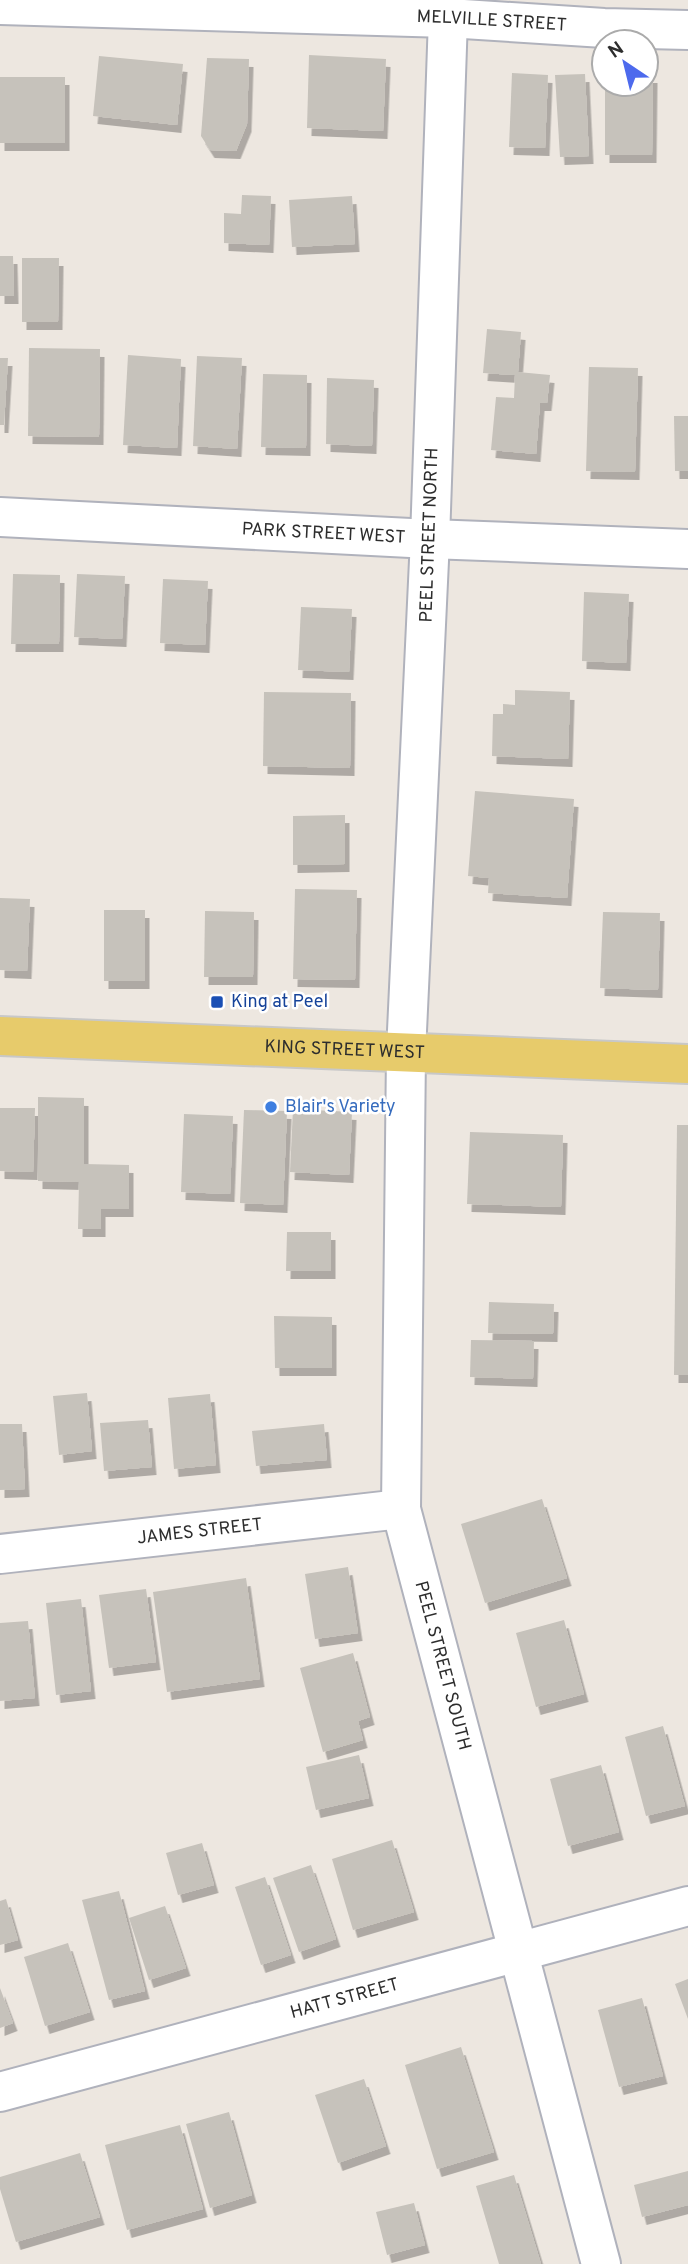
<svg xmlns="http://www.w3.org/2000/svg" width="688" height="2264" viewBox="0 0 688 2264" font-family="Overpass,sans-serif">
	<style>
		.building { fill: #c6c2bb; filter: url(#shadow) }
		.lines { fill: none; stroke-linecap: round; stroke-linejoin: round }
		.minor-casing { stroke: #b0b2bc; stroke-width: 42 }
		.primary-casing { stroke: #c8c8c8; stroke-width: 42 }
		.minor { stroke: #fff; stroke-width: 38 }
		.primary { stroke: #e7cb6b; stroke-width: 38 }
		.transit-dot { fill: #1a4fb4; stroke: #fff; stroke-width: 2.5 }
		.shop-dot { fill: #3f7fe0; stroke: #fff; stroke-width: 2.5 }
		.labels { text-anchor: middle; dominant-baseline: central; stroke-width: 5; stroke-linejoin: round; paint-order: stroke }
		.street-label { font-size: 18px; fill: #2d2d2d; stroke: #fff }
		.transit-label { font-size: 18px; fill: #164399; stroke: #fff; text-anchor: start }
		.shop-label { font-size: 18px; fill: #366cbe; stroke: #fff; text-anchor: start }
	</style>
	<defs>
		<filter id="shadow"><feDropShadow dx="4.5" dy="8" stdDeviation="0" flood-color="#0004"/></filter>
	</defs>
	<rect width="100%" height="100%" fill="#ede7e0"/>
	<g class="building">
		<polygon points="309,55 386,59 383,131 307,128"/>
		<polygon points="99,56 183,64 177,125 93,116"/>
		<polygon points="207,58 249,59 247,124 236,151 210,150 201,136"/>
		<polygon points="512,73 548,75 545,148 509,147"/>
		<polygon points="585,74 589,156 560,157 555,75"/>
		<polygon points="646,75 653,75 652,155 605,155 605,84 646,84"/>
		<rect x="0" y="77" width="65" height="66"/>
		<polygon points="242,195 271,196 269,245 224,243 224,213 241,214"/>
		<polygon points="352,196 355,244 292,247 289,200"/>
		<polygon points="0,256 13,256 14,296 0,296"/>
		<polygon points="22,258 59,258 58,322 22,322"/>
		<polygon points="487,329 521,332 518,372 550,375 547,403 540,403 536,454 491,450 496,397 514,398 515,375 483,373"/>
		<polygon points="29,348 100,349 99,437 28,436"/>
		<polygon points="128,355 181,359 177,448 123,445"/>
		<polygon points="197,356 242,358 237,449 193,446"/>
		<polygon points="0,358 8,358 4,425 0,425"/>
		<polygon points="589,367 638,368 635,472 586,471"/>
		<polygon points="263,374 307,375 306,448 261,447"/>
		<polygon points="327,378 374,380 372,446 326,444"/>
		<polygon points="674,416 688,416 688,471 675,471"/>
		<polygon points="13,574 60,575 59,644 11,644"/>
		<polygon points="77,574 125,576 122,639 74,637"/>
		<polygon points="163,579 208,581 205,645 160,643"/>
		<polygon points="584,592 629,594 626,663 582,661"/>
		<polygon points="301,607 352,609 349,672 298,670"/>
		<polygon points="515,690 570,692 568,759 492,756 493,714 503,714 503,704 515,705"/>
		<polygon points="264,692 351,693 350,768 263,766"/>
		<polygon points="475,791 574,799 567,898 488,893 489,878 468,876"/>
		<polygon points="345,815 345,864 293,865 293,816"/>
		<polygon points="295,889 357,890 355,980 293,979"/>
		<polygon points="0,898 30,899 27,971 0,970"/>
		<rect x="104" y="910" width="41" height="71"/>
		<polygon points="205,911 254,912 253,977 204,977"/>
		<polygon points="603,912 660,913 658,990 600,988"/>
		<polygon points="38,1097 84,1098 84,1164 129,1165 129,1209 101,1209 101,1229 78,1229 79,1182 38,1181"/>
		<polygon points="0,1108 35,1108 33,1172 0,1171"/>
		<polygon points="293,1109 352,1112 349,1175 290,1172"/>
		<polygon points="244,1110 287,1111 283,1205 240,1203"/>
		<polygon points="184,1114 233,1116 230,1194 181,1192"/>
		<polygon points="677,1125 688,1125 688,1375 674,1375"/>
		<polygon points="470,1132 563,1135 561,1207 467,1204"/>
		<polygon points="287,1232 331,1232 331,1271 286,1271"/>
		<polygon points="489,1302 554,1304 553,1334 488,1333"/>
		<polygon points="274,1316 332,1317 332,1368 275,1368"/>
		<polygon points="471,1340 534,1341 533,1379 470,1377"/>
		<polygon points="87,1393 92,1451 59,1455 53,1396"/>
		<polygon points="210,1394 216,1465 174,1469 168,1398"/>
		<polygon points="148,1420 152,1467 104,1471 100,1423"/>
		<polygon points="0,1424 22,1424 25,1489 0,1490"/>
		<polygon points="324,1424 327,1460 256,1466 252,1431"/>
		<polygon points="542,1499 567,1578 485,1603 461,1524"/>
		<polygon points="348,1567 358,1633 315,1639 305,1574"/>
		<polygon points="246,1578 260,1679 167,1692 153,1592"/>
		<polygon points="146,1589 156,1662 109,1668 99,1595"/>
		<polygon points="81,1599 91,1691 56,1695 46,1603"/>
		<polygon points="564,1620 584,1694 536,1707 516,1633"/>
		<polygon points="28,1621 35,1698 0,1701 0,1623"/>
		<polygon points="353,1653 370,1717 358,1721 363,1740 323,1752 300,1668"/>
		<polygon points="663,1726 685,1806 646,1816 625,1737"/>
		<polygon points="359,1755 369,1798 316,1810 306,1767"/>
		<polygon points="601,1765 619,1832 568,1846 550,1779"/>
		<polygon points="392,1840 414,1912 353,1930 332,1859"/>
		<polygon points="202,1843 214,1885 178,1895 166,1853"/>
		<polygon points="311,1865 336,1939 299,1952 273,1878"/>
		<polygon points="265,1877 291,1955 261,1965 235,1887"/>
		<polygon points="119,1891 145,1991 109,2000 82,1900"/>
		<polygon points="6,1899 18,1940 0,1945 0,1901"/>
		<polygon points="165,1906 186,1968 149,1980 129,1918"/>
		<polygon points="68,1943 90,2012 45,2026 24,1957"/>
		<polygon points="688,1979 688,2019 675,1984"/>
		<polygon points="0,1988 13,2023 0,2028"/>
		<polygon points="642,1998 663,2076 619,2087 598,2010"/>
		<polygon points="461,2047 494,2152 437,2169 405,2065"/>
		<polygon points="364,2079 386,2146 338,2163 315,2095"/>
		<polygon points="229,2112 252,2195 210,2208 186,2124"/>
		<polygon points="180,2125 203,2209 127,2230 105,2145"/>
		<polygon points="80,2153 100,2217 16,2242 0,2189 0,2177"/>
		<polygon points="688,2171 688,2205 642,2217 634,2185"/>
		<polygon points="514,2175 541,2264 499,2264 476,2186"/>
		<polygon points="414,2203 425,2245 387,2255 376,2212"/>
	</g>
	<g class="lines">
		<g class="minor-casing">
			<g id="minor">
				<path id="s1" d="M 0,5 L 448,18 L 604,28 L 688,30"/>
				<path id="s2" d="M 448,18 L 430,539 L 406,1052 L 401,1509 L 601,2264"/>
				<path id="s3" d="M 0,517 L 430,539 L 688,549"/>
				<path id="s4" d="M 0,1554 L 401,1509"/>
				<path id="s5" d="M 0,2092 L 688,1906"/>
			</g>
		</g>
		<g class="primary-casing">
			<g id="primary">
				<path id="s6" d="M 0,1036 L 688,1064"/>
			</g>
		</g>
		<use href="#minor" class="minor"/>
		<use href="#primary" class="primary"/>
	</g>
	<rect class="transit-dot" x="210" y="995" width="14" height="14" rx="3.5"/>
	<circle class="shop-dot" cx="271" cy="1107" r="7"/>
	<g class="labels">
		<g class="street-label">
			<text stroke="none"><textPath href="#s1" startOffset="492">MELVILLE STREET</textPath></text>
			<text stroke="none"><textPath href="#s3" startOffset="324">PARK STREET WEST</textPath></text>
			<text transform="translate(430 535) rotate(-88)">PEEL STREET NORTH</text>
			<text stroke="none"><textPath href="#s6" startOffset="345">KING STREET WEST</textPath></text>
			<text stroke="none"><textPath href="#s4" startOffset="201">JAMES STREET</textPath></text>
			<text stroke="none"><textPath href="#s2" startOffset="1654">PEEL STREET SOUTH</textPath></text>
			<text stroke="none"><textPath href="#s5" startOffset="357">HATT STREET</textPath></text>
		</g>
		<g class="transit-label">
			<text x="231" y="1002">King at Peel</text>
		</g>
		<g class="shop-label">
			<text x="285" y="1107">Blair's Variety</text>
		</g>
	</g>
	<g transform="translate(625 63) rotate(325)"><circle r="33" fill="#ffffff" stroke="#ababab" stroke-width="2"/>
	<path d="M0-5L12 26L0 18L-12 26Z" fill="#4d6aed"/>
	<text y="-10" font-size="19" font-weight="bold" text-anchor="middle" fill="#2d2d2d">N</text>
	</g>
</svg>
